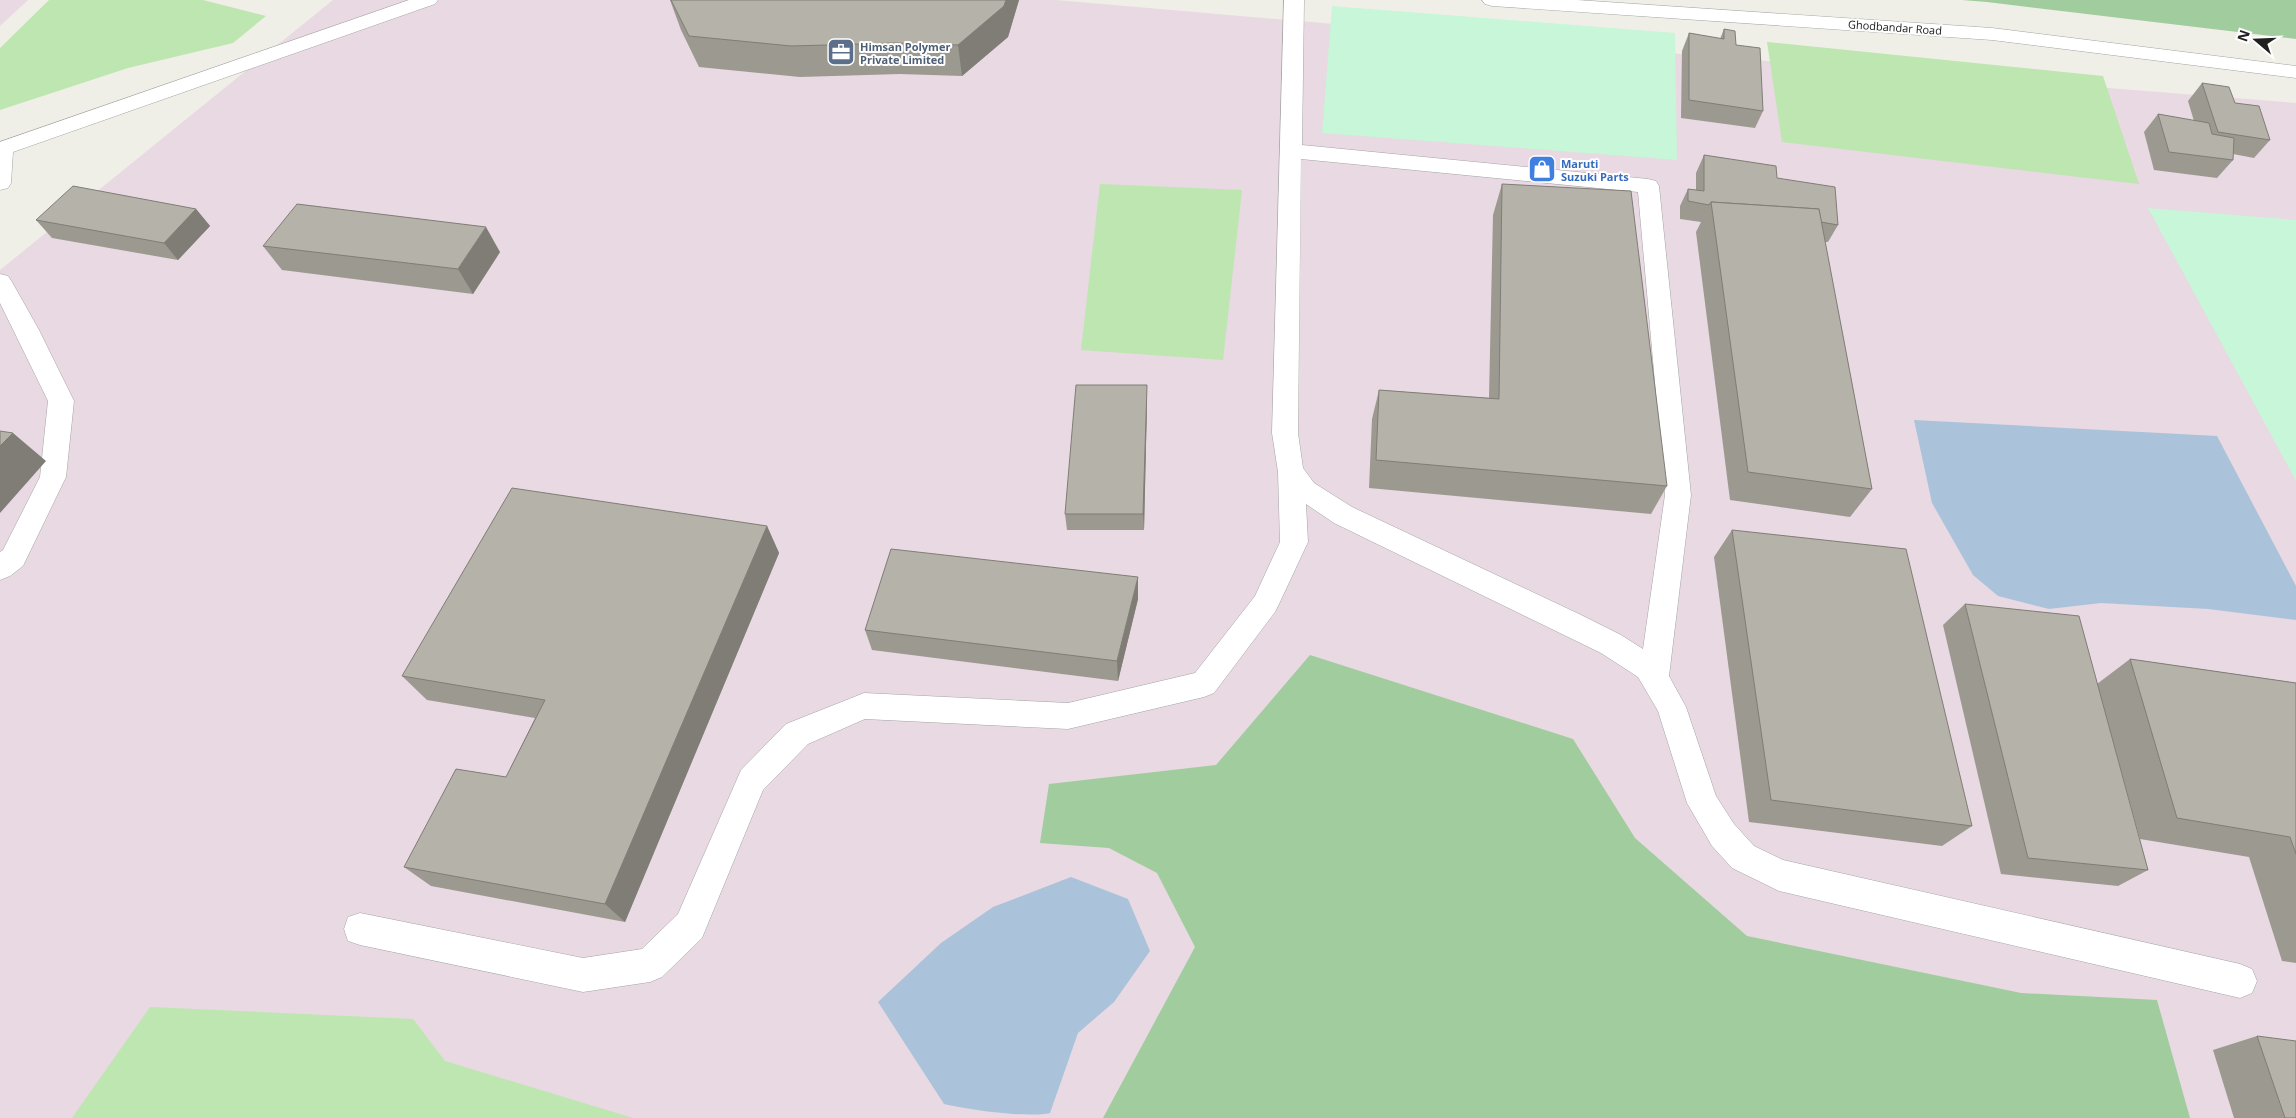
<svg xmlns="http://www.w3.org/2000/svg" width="2296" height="1118" viewBox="0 0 2296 1118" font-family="'Open Sans',sans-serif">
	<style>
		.industrial { fill: #e8d9e2 }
		.grass { fill: #bde6b0 }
		.forest { fill: #a0cc9e }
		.park { fill: #c7f6d8 }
		.water { fill: #aac3da }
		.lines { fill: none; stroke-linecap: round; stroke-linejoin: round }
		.minor-casing { stroke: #a4a4a4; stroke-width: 1 }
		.minor { fill: #fff; fill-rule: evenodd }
		.wall { fill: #9c9991 }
		.shaded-wall { fill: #7f7d76 }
		.building { fill: #b5b2a9; stroke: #7f7d76 }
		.labels { text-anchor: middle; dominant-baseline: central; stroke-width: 4; stroke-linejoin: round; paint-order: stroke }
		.far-street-label { font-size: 11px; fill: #202020; stroke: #fff }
		.far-service-label { font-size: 11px; font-weight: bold; fill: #4e5e75; stroke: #fff; text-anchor: start }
		.far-shop-label { font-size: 11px; font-weight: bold; fill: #366cbe; stroke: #fff; text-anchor: start }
	</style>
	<rect width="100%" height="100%" fill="#f0efe7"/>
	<g class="industrial">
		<polygon points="0,0 28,0 0,26"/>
		<polygon points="333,0 1056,0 1717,57 2296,103 2296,1118 0,1118 0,270"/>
	</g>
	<g class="grass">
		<polygon points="49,0 203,0 266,16 233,43 128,68 0,110 0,48"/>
		<polygon points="1767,42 2103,76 2139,184 1782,142"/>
		<polygon points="1100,184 1242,190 1223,360 1081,350"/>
		<polygon points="150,1007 413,1019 445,1061 633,1118 72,1118"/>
	</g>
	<g class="forest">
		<polygon points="1962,0 2296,0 2296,39 1987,2"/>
		<polygon points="1310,655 1573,739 1635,838 1747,936 2021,993 2157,1000 2190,1118 1103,1118 1195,947 1157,873 1109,848 1040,843 1049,784 1216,765"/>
	</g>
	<g class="park">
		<polygon points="1332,6 1675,33 1677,160 1322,133"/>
		<polygon points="2148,208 2296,220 2296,481"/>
	</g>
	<g class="water">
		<polygon points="1914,420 2217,436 2296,586 2296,620 2208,609 2101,603 2049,609 1998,596 1973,575 1932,503"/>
		<path d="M 1071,877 L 1128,899 L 1150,951 L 1114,1002 L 1078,1033 L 1050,1113 C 1029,1118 969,1110 944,1104 L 878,1002 L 941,943 L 993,907 Z"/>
	</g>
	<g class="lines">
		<g class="minor-casing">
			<g id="minor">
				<polygon points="409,0 438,0 435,4 13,152 11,183 8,188 0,190 0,142"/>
				<path d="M 1284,0 L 1304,0 L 1302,145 L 1648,179 L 1656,181 L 1659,186 L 1691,495 L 1669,676 L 1686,707 L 1716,796 L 1734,824 L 1754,846 L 1783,860 L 2240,964 L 2252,969 L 2257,981 L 2252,993 L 2240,998 L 1779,891 L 1732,868 L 1712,846 L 1687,803 L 1658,711 L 1638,677 L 1601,653 L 1334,523 L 1306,504 L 1308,542 L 1279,604 L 1275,612 L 1214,693 L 1204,697 L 1068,729 L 865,719 L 808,744 L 763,790 L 702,938 L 662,977 L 650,982 L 583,992 L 360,945 L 348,941 L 344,929 L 348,917 L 360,913 L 583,958 L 642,949 L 678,914 L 741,770 L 786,724 L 864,693 L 1068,703 L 1195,673 L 1255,596 L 1280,542 L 1278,472 L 1272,433 ZM 1301,159 L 1638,192 L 1665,495 L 1643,649 L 1621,635 L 1579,614 L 1352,507 L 1314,483 L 1303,468 L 1298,433 Z"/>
				<polygon points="1482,0 1577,0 1992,28 2296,66 2296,78 1992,40 1492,6 1485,4"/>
				<polygon points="0,274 8,276 12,282 39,330 74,401 66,477 23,566 10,576 0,580 0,552 3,550 40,477 48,401 0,303"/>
			</g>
		</g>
		<use href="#minor" class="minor"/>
	</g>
	<g class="wall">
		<polygon points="670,0 1019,0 1008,37 962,76 900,74 800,77 699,67 681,30"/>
		<polygon points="1724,29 1736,45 1763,111 1755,128 1681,118 1682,51 1689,33 1720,39"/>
		<polygon points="2202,83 2235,103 2270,140 2254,158 2233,154 2233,160 2217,178 2154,170 2144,132 2158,114 2194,121 2188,101"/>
		<polygon points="1704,155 1777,178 1838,225 1828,242 1825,242 1872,489 1850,517 1730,500 1696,232 1701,222 1680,219 1680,206 1688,189 1696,190 1696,173"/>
		<polygon points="1502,184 1667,486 1651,514 1369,488 1372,419 1379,390 1489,398 1493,215"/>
		<polygon points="196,209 210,226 178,260 52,238 36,220"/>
		<polygon points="263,246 500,252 473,294 282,270"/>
		<polygon points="1147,402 1144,530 1067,530 1065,514"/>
		<polygon points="767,526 779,553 625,922 431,886 404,867 506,777 535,718 427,700 402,676"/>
		<polygon points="1732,530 1972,826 1942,846 1749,822 1714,557"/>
		<polygon points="1138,599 1118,681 872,650 865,630"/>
		<polygon points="1965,604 2148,870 2118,886 2001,874 1943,625"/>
		<polygon points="2130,659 2296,683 2296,963 2282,961 2249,857 2140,839 2097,684"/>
		<polygon points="2257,1036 2296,1118 2234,1118 2213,1050"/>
	</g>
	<g class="shaded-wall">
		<polygon points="1006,0 1019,0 1008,37 962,76 958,45"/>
		<polygon points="196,209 210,226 178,260 164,243"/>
		<polygon points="486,227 500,252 473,294 458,269"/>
		<polygon points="1147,385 1147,402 1144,530 1143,514"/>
		<polygon points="13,433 46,461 0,513 0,446"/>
		<polygon points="767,526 779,553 625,922 605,904"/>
		<polygon points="1138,577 1138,599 1118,681 1117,661"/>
	</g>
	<g class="building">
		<polygon points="671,0 1006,0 1004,6 958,45 895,43 791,46 689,36"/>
		<polygon points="1724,29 1735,31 1736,45 1760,48 1763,111 1689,100 1689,33 1724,39"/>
		<polygon points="2202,83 2229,87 2235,103 2259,106 2270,140 2218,132"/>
		<polygon points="2158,114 2209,123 2212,134 2234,138 2233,160 2169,152"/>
		<polygon points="1704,155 1776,166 1777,178 1835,187 1838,225 1821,222 1819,209 1711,202 1709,205 1688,201 1688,189 1704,191"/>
		<polygon points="1502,184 1631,191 1667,486 1376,460 1379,390 1499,399"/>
		<polygon points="73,186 196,209 164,243 36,220"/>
		<polygon points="1711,202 1819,209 1872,489 1748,472"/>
		<polygon points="297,204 486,227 458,269 263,246"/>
		<polygon points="1076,385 1147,385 1143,514 1065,514"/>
		<polygon points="0,431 13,433 0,446"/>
		<polygon points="512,488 767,526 605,904 404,867 456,769 506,777 545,700 402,676"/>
		<polygon points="1732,530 1906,549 1972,826 1771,800"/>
		<polygon points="891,549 1138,577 1117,661 865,630"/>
		<polygon points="1965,604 2079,616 2148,870 2028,858"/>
		<polygon points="2130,659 2296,683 2296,854 2290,837 2177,818"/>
		<polygon points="2257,1036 2296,1041 2296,1118 2285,1118"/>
	</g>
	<defs>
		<g id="office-square" transform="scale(1.4375)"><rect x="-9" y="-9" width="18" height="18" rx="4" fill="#5c6f8a" stroke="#fff"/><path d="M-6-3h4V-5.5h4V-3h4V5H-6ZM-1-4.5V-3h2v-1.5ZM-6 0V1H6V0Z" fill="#fff"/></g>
		<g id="shop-square" transform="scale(1.4375)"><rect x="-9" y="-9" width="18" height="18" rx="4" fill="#3f7fe0" stroke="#fff"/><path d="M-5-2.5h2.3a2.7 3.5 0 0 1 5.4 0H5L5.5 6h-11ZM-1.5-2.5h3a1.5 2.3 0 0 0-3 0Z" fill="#fff"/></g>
	</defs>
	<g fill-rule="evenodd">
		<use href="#office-square" x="841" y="52"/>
		<use href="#shop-square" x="1542" y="169"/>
	</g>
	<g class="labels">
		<g class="far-street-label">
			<text transform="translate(1895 27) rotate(4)">Ghodbandar Road</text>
		</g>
		<g class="far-service-label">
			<text x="860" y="46">Himsan Polymer<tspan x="860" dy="13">Private Limited</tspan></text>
		</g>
		<g class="far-shop-label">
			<text x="1561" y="163">Maruti<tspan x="1561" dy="13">Suzuki Parts</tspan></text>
		</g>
	</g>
	<g transform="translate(2256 40) rotate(289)" stroke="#ffffff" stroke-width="4" paint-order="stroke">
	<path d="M0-4L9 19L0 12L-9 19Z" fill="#202020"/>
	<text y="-8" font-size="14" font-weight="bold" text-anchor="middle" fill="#202020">N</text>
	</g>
</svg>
